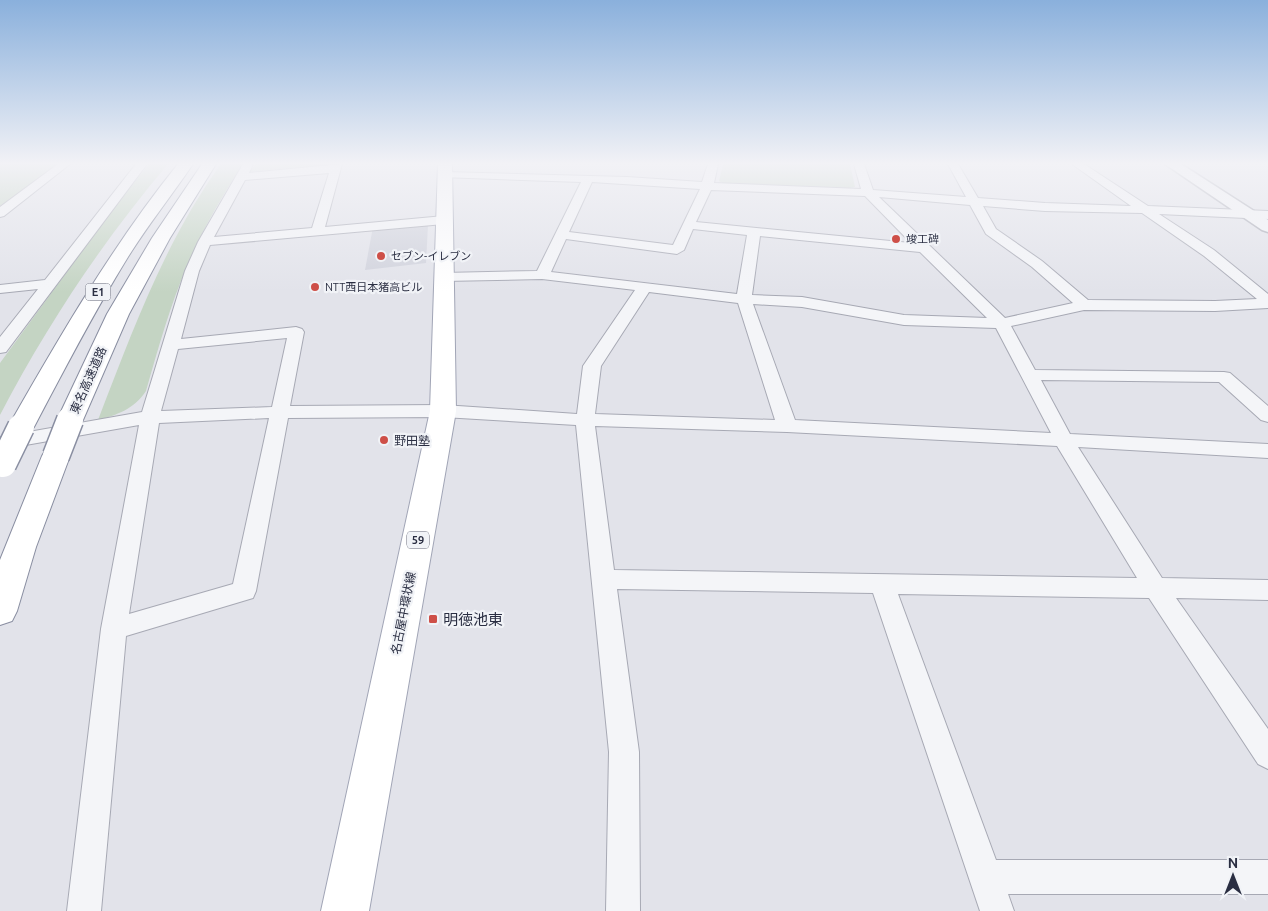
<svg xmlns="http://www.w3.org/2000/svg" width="1268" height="911" viewBox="0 0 1268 911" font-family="Ubuntu,'Noto Sans JP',sans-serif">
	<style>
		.built { fill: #d0d2dc }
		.green { fill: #c4d4c3 }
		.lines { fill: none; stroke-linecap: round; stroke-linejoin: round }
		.minor-casing { stroke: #a7a9b4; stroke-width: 2 }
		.tertiary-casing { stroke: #a7a9b4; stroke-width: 3 }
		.primary-casing { stroke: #a1a5b6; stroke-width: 2 }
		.motorway-casing { stroke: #898ea1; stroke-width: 2 }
		.minor { fill: #f4f5f8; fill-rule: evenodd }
		.tertiary { fill: #f4f5f8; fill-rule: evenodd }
		.primary { fill: #fff; fill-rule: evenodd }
		.motorway { fill: #fff; fill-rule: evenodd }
		.motorway-bridge-casing { stroke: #898ea1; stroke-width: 29; stroke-linecap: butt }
		.motorway-bridge { stroke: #fff; stroke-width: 26 }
		.poi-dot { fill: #ce4f48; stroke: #f1f3f7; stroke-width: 2 }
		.labels { text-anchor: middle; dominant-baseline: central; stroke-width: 4.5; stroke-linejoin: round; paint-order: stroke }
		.far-poi-label { font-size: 11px; fill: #2a2e42; stroke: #f1f3f7; text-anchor: start }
		.shield { fill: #f1f3f7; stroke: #666978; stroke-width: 1 }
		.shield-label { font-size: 11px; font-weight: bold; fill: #2a2e42 }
		.street-label { font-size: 12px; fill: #2a2e42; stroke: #f1f3f7 }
		.poi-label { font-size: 12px; fill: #2a2e42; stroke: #f1f3f7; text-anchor: start }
		.near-poi-label { font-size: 15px; fill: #2a2e42; stroke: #f1f3f7; text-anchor: start }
	</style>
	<rect width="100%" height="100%" fill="#e2e3ea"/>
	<polygon class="built" points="428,225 426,263 365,270 373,227"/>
	<g class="green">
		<polygon points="0,164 58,164 47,176 0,206"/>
		<path d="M 149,164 L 168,164 C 102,242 47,325 0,415 L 0,363 L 113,209 Z"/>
		<path d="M 221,164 L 243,164 C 222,196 203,229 188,264 C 170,305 158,349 146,391 C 134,409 117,415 98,420 C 132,332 165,241 221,164 Z"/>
		<polygon points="255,164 332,164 250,172"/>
		<polygon points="723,164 850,164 855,187 850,188 723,183 719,181"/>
	</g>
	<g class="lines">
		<g class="minor-casing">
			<g id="minor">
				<polygon points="58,164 70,164 4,216 0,217 0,207"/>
				<polygon points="136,164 147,164 6,352 0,353 0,337 38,289 0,293 0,285 45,280"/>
				<path d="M 243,164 L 253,164 L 249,173 L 342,164 L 325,227 L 444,216 L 450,220 L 444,224 L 210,245 L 199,271 L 181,339 L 296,327 L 302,329 L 304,332 L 290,406 L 443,405 L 577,414 L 583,366 L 635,290 L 542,279 L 443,281 L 438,280 L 436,277 L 438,274 L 443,273 L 537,271 L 581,182 L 441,177 L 439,175 L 441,173 L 445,172 L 627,177 L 702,182 L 708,164 L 718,164 L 714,183 L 861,189 L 854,164 L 864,164 L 873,190 L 966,197 L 948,164 L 958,164 L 978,198 L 1045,203 L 1131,206 L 1072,164 L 1084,164 L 1148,206 L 1268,211 L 1268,219 L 1159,214 L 1214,250 L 1268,294 L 1268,308 L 1215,311 L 1084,310 L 1011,326 L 1035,370 L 1224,372 L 1230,373 L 1268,406 L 1268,422 L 1261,420 L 1219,382 L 1041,380 L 1070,434 L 1268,444 L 1268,458 L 1078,447 L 1162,578 L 1268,580 L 1268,600 L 1176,598 L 1268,729 L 1268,769 L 1258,764 L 1149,598 L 898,594 L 996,860 L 1268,860 L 1268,894 L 1008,894 L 1014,911 L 980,911 L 873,593 L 617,589 L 639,752 L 640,911 L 606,911 L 609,752 L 576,425 L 443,417 L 288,418 L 256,591 L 253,598 L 126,636 L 101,911 L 67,911 L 101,629 L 139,425 L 3,449 L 0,449 L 0,437 L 142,412 L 185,271 L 198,242 ZM 329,173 L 312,228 L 214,237 L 245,180 ZM 592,182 L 700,189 L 673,245 L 569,232 ZM 711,190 L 865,196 L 911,243 L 696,222 ZM 879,197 L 970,205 L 986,234 L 1032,267 L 1073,303 L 1005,318 ZM 983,206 L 1045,211 L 1142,213 L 1204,256 L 1257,299 L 1215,301 L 1088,300 L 1042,261 L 996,229 ZM 693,229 L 747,235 L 737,294 L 551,272 L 566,239 L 677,254 L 684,250 ZM 760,236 L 920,252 L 987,318 L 904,315 L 802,297 L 752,295 ZM 649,292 L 738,303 L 775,420 L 595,414 L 601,366 ZM 753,304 L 802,307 L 904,325 L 996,328 L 1051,433 L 795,420 ZM 287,338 L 272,407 L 161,411 L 178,349 ZM 269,418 L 233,584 L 129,614 L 159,423 ZM 595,426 L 787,432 L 1057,446 L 1137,578 L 614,570 Z"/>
			</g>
		</g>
		<g class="tertiary-casing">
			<polygon id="tertiary" points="1165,164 1181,164 1268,220 1268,232 1262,230"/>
		</g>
		<g class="primary-casing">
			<polygon id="primary" points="438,164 452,164 456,411 369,911 321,911 430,411"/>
		</g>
		<g class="motorway-casing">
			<g id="motorway">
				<path d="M 178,164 L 193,164 C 172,195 148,225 128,257 C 94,312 64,370 34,427 L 30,433 L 21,435 L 12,433 L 8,427 C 60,336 112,246 178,164 Z"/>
				<polygon points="202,164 216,164 170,238 129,314 83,420 79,426 70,428 61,426 57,420 107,314 152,238"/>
				<polygon points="56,447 66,449 70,456 36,547 17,611 12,621 0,625 0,560 42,456 46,449"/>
			</g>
		</g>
		<use href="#minor" class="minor"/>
		<use href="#tertiary" class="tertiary"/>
		<use href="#primary" class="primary"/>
		<use href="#motorway" class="motorway"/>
		<g class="motorway-bridge-casing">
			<g id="motorway-bridge">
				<polyline points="56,456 70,420"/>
				<polyline points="3,464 21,427"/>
			</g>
		</g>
		<use href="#motorway-bridge" class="motorway-bridge"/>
	</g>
	<linearGradient id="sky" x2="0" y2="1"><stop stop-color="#8ab0dc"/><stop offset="0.56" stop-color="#f2f2f6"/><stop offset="1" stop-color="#f2f2f6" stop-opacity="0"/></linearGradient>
	<rect width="1268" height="292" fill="url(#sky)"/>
	<g class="poi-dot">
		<circle cx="896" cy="239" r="5"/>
		<circle cx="381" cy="256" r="5"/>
		<circle cx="315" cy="287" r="5"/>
		<circle cx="384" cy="440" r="5"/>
		<rect x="428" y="614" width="10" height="10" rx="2.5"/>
	</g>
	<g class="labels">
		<g class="far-poi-label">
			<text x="906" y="239">竣工碑</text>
			<text x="391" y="256">セブン-イレブン</text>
			<text x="325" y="287">NTT西日本猪高ビル</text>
		</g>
		<g class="shield">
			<rect x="85.5" y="283.5" width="25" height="17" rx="4"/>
			<rect x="407" y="531.5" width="22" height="17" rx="4"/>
		</g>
		<g class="shield-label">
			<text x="98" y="292">E1</text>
			<text x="418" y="540">59</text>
		</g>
		<g class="street-label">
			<text transform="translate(88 380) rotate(-66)">東名高速道路</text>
			<text transform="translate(403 613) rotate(-79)">名古屋中環状線</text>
		</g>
		<g class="poi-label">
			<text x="394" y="440">野田塾</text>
		</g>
		<g class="near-poi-label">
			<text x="443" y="619">明徳池東</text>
		</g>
	</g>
	<g transform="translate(1233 876)" stroke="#f1f3f7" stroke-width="4" paint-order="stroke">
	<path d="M0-4L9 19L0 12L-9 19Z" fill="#2a2e42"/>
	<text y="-8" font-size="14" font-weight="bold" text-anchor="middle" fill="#2a2e42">N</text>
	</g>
</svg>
